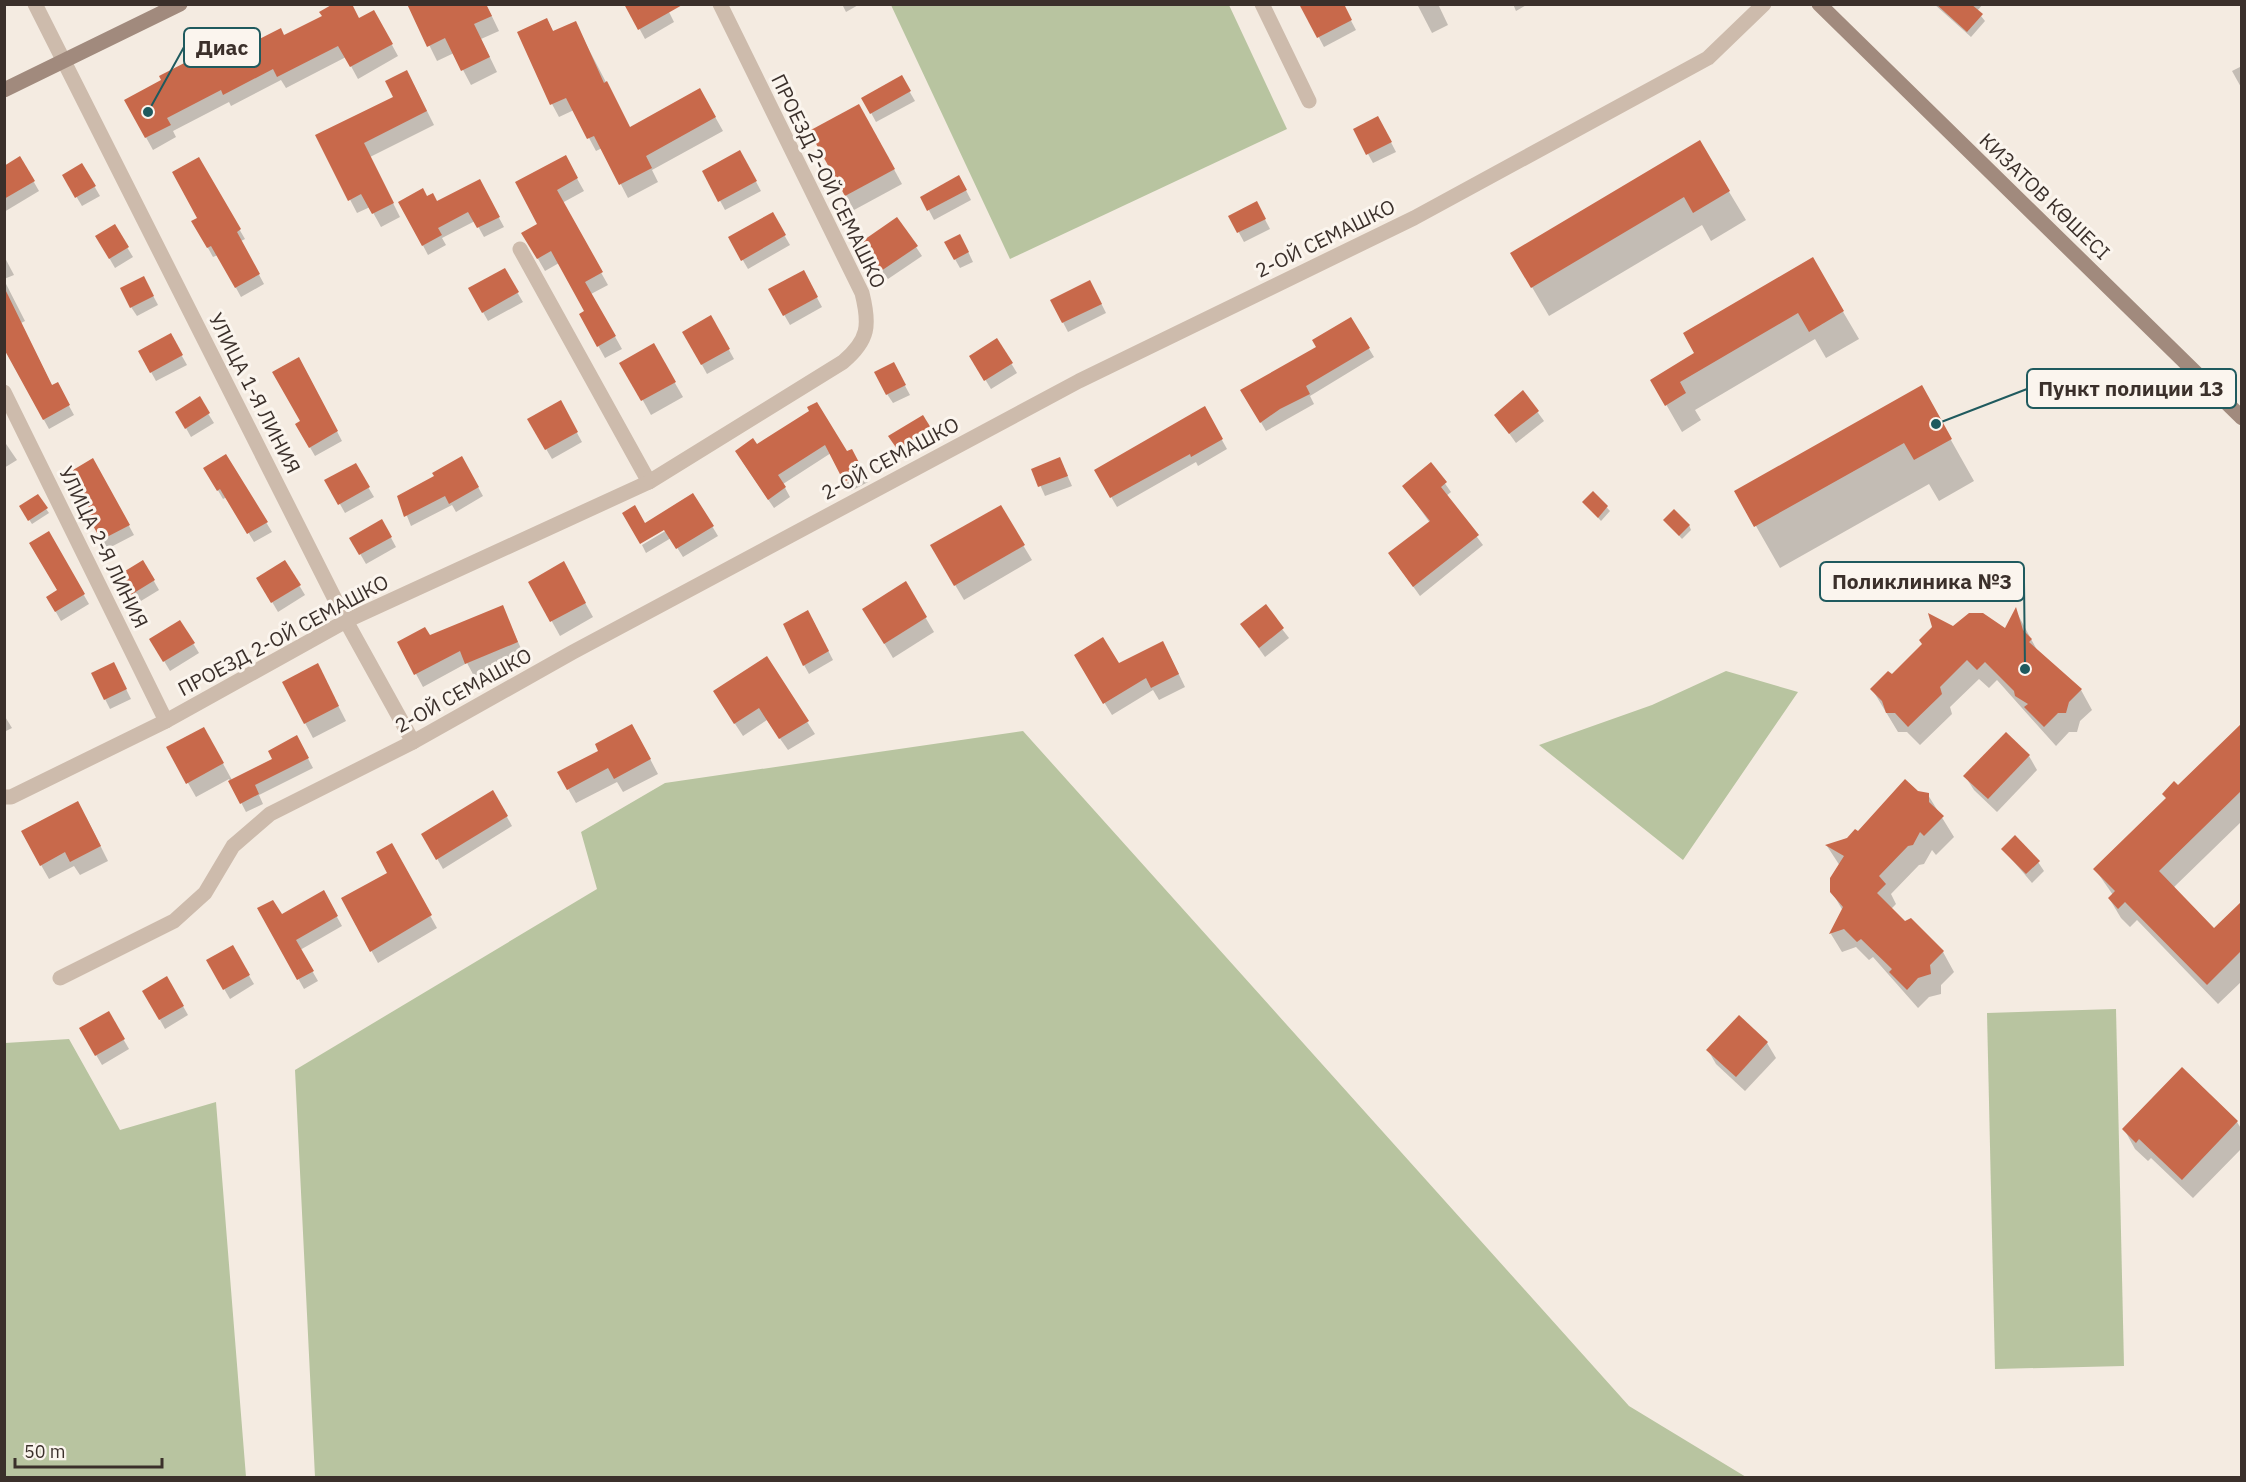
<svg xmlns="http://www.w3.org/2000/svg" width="2246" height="1482" viewBox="0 0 2246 1482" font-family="'IBM Plex Sans',sans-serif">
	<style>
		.green { fill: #b8c4a0 }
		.shadow { fill: #0003 }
		.building { fill: #c8694b }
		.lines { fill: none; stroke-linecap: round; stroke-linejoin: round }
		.street { stroke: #cdbbac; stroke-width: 15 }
		.secondary { stroke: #a18a7d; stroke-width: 15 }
		.labels { text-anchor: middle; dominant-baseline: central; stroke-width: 6; stroke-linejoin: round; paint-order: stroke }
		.street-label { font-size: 20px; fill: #3b302b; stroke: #fbf5ee }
		.leader { fill: none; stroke: #1f5a5e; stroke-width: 2 }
		.callout-dot { fill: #1f5a5e; stroke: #fbf5ee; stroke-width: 2 }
		.callout { fill: #fbf5ee; stroke: #1f5a5e; stroke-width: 2 }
		.callout-label { font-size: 21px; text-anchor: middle; font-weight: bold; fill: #3b302b }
	</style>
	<rect width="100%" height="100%" fill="#f4ebe1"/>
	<g class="green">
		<polygon points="891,5 1229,5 1287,129 1010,259"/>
		<polygon points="1726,671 1798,692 1683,860 1539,745 1652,705"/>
		<polygon points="1023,731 1629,1406 1746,1477 315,1477 295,1070 597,889 581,832 665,783"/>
		<polygon points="2116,1009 2124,1366 1995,1369 1987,1013"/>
		<polygon points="69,1039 120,1130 216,1102 246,1477 5,1477 5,1043"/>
	</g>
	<g class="shadow">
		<polygon points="409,4 486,4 499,31 481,39 497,72 471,85 454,53 437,61"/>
		<polygon points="626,4 665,4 674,22 645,39"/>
		<polygon points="842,4 860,4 846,12"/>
		<polygon points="1301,4 1342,4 1356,30 1324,47"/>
		<polygon points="1417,4 1438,4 1448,25 1432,33"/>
		<polygon points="1513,4 1528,4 1516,11"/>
		<polygon points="1934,4 1983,4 1977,11 1985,21 1971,37"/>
		<polygon points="374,12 398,56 358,79 346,57 286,88 281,80 231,106 229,102 173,131 176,137 153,150 126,101 197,67 233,54 284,37 359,20"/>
		<polygon points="547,20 554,33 575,23 630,128 700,90 723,131 652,170 658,182 628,198 602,148 596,151 574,110 559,117 552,104"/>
		<polygon points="2242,66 2242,89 2232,71"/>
		<polygon points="901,77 915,101 876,122 863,98"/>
		<polygon points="414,85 434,125 370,157 400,217 381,227 370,207 357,213 317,136 395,97"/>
		<polygon points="867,120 902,184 854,210 811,131"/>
		<polygon points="1383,127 1396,152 1373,163 1368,154"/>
		<polygon points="1699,142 1746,220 1711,241 1702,225 1549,316 1512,253"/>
		<polygon points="740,152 761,191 725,210 704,171"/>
		<polygon points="565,157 584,191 562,203 608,285 591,294 622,349 605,358 581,315 586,312 559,263 545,271 523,233 539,224"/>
		<polygon points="20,158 39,191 4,212 4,167"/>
		<polygon points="198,159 245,239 241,241 264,284 241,297 218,255 213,257 193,221 199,218"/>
		<polygon points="82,165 100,196 82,206 64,176"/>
		<polygon points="959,177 971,200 934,220 922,197"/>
		<polygon points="484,190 504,227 484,237 475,221 442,238 446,245 428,255 400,202 427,198 436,203"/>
		<polygon points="1261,212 1270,229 1244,242 1230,216"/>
		<polygon points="772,214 790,245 748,269 730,238"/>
		<polygon points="114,226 133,257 115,268 97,237"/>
		<polygon points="946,243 965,245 973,262 960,268"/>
		<polygon points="916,247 922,256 888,279 868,252"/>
		<polygon points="4,256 14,275 4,279"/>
		<polygon points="1812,259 1859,339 1826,358 1815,339 1695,410 1701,420 1682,432 1652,380 1696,353"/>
		<polygon points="504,270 523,302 488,321 470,289"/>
		<polygon points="803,272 822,307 790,325 770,290"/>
		<polygon points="4,280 25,321 21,323 52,386 57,384 74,415 49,429 4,348"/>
		<polygon points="149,288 158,305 137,316 131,307"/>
		<polygon points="1095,291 1106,313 1068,332 1052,301"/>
		<polygon points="711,317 734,359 707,374 684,332"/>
		<polygon points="1351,319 1374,357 1310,396 1314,404 1266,431 1242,390 1318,347"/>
		<polygon points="170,335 187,365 156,381 140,352"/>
		<polygon points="997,340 1017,373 991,389 971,356"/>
		<polygon points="653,345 683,397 651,415 622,363"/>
		<polygon points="304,368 342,441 315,456 297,425 302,422"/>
		<polygon points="897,371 910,395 893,403 887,394"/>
		<polygon points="1921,387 1974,481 1939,501 1929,484 1780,568 1736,491"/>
		<polygon points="1523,392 1544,421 1516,443 1496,415"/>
		<polygon points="199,399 214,423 191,437 177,412"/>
		<polygon points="560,402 582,442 552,459 529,420"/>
		<polygon points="1204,408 1227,449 1198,466 1196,462 1117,507 1096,471"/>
		<polygon points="811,412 831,453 783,484 790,497 774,508 742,461 756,446"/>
		<polygon points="922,417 935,438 903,457 890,436"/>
		<polygon points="4,441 17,460 4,468"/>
		<polygon points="226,456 272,532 254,542 227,497 223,499 205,468"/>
		<polygon points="462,458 483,496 456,512 452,505 411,526 399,496 436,477"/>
		<polygon points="1060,459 1072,486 1045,496 1033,469"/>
		<polygon points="93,460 134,535 107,549 89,516 94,514"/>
		<polygon points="1431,464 1451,492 1446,496 1483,545 1420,596 1389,553 1430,523 1404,486"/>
		<polygon points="355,465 374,497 345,513 327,481"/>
		<polygon points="864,474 868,482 851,491 846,483"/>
		<polygon points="1593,493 1610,511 1601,521 1584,502"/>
		<polygon points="37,496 49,513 32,524 21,507"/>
		<polygon points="1000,507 1032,560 964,600 932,546"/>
		<polygon points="1665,520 1689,525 1691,530 1682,539"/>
		<polygon points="382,521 396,547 366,564 351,538"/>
		<polygon points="645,525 712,526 718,536 683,557 671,538 646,553 642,545 672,527"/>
		<polygon points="48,533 89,604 61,621 48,598 59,591"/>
		<polygon points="143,562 159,590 136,604 119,576"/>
		<polygon points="285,562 305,595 278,612 258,578"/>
		<polygon points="563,563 593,617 560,636 530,582"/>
		<polygon points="905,583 934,632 893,658 872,623"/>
		<polygon points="502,607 524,655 474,676 467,663 423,687 416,674 429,637"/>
		<polygon points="1265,607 1289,638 1265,657 1242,625"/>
		<polygon points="2016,611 2037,650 2081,690 2092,710 2080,721 2077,732 2069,732 2056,746 1997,680 1989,688 1979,679 1950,707 1952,714 1920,745 1907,732 1898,732 1872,689 1954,628 2006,630"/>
		<polygon points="813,621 833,660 809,674 804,665"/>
		<polygon points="180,622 199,653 170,671 151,639"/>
		<polygon points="1170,656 1185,687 1159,700 1153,690 1112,715 1083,668"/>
		<polygon points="766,658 815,734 788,750 767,720 743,736 722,704"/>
		<polygon points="118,673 131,699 110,709 105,699"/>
		<polygon points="325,680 346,721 313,738 305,723"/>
		<polygon points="4,715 12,728 4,732"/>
		<polygon points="2242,726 2242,821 2173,888 2214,930 2242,904 2242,981 2218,1004 2137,920 2130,927 2121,918 2109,898 2113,895 2095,869 2167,799 2163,794 2178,788"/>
		<polygon points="204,729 232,780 302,747 313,768 259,795 263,804 246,812 229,779 196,797 168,748"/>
		<polygon points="640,740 658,774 623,792 617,782 576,803 559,773"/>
		<polygon points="2029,756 2037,770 1997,812 1974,790 1965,776"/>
		<polygon points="493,792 512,826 443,869 423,834"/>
		<polygon points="1917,792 1928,795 1954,837 1936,855 1932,850 1924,864 1919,865 1891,894 1896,904 1891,909 1904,922 1911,920 1943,952 1954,972 1941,985 1941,994 1929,997 1918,1008 1873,957 1869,960 1856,947 1842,952 1831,934 1843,911 1832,892 1840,866 1827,846 1858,834"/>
		<polygon points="86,817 108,861 80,875 74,866 49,879 41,865"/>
		<polygon points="391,845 437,928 378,963 343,899 389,873"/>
		<polygon points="2003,849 2038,862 2044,871 2032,883"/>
		<polygon points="323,892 342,926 300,950 318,981 304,989 259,909 281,916"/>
		<polygon points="232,947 254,984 230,999 208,961"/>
		<polygon points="167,978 188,1015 165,1029 144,991"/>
		<polygon points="108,1013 129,1049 102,1065 81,1029"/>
		<polygon points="1739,1017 1767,1043 1776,1058 1745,1091 1716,1064 1708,1050"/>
		<polygon points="2237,1122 2242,1130 2242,1148 2193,1198 2151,1158 2148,1161 2135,1149 2124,1129"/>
	</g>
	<g class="building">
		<polygon points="333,4 352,4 359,18 374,10 393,44 350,67 338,46 277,77 273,69 223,95 221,90 167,118 171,125 145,138 124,100 161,80 159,76 194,58 198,65 232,48 234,52 281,28 284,35 322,16 319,12"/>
		<polygon points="407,4 486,4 492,16 474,24 490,57 461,71 445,38 427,47"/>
		<polygon points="624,4 684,4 638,30"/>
		<polygon points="1299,4 1344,4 1352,20 1317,38"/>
		<polygon points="1936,4 1971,4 1983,14 1967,32"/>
		<polygon points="547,18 553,31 576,21 604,83 607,81 630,127 700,88 716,117 646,156 652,168 619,185 594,136 587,139 566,98 550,105 517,32"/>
		<polygon points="407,70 427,111 364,143 394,203 372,214 361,194 348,201 315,135 393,97 385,81"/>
		<polygon points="902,75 911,91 870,114 861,98"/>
		<polygon points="859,104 895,169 845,196 809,131"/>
		<polygon points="1378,116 1392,142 1366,155 1353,129"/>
		<polygon points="1700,140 1730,191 1693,213 1684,197 1531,288 1510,253"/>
		<polygon points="740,150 757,181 718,202 702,171"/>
		<polygon points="566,155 578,178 557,190 603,272 585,282 616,336 597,347 579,314 584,311 551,251 537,259 521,233 537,224 515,182"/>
		<polygon points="20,156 35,181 4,199 4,166"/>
		<polygon points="199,157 241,229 237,232 260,274 235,288 211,246 207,248 191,221 197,218 172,172"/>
		<polygon points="82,163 96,186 75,198 62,175"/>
		<polygon points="959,175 967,190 927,211 920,197"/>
		<polygon points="480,179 500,217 477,228 468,212 438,228 442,235 422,246 398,202 423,188 427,196 433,193 437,201"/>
		<polygon points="1257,201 1266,219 1237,233 1228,216"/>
		<polygon points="773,212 786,235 741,261 728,237"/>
		<polygon points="897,217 918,246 881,271 861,242"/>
		<polygon points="115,224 129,247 109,259 95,236"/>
		<polygon points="960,234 969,252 954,260 944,242"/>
		<polygon points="1813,257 1844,311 1809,332 1798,313 1680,382 1686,393 1665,406 1650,380 1694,353 1683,333"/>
		<polygon points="505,268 519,292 482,313 468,288"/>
		<polygon points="804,270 818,297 783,316 768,289"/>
		<polygon points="144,276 154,296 130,308 120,288"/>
		<polygon points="1090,280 1102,304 1062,323 1050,300"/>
		<polygon points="4,287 52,385 58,382 70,405 43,420 4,349"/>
		<polygon points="711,315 730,349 701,365 682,332"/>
		<polygon points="1351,317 1370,348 1306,386 1310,394 1280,409 1260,423 1240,390 1316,347 1312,340"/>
		<polygon points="171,333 183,355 150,373 138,351"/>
		<polygon points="997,338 1013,363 984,381 969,356"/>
		<polygon points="654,343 676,382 641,401 619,363"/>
		<polygon points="299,357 338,431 309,448 295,424 300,421 272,372"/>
		<polygon points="894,362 906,385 886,395 874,372"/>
		<polygon points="1922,385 1952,439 1914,460 1904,443 1754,527 1734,491"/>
		<polygon points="1523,390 1539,411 1509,434 1494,415"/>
		<polygon points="200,396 210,413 185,429 175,412"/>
		<polygon points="561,400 578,432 545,450 527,419"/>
		<polygon points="817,402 847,451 852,449 864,472 844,482 825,445 778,475 786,487 768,500 735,451 753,438 757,444 809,411 807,407"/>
		<polygon points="1205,406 1223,439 1191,457 1190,454 1110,498 1094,470"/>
		<polygon points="923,415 931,428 897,449 888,436"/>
		<polygon points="226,454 268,522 247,534 220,489 217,491 203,468"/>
		<polygon points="462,456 479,487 449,504 445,496 404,517 397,496 434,476 432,473"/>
		<polygon points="1060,457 1068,476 1038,487 1031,469"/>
		<polygon points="93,458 130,525 101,540 87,515 92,513 68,473"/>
		<polygon points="1431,462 1447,482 1441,487 1479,535 1413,587 1388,553 1430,521 1402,486"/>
		<polygon points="356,463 370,487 338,505 324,480"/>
		<polygon points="1593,491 1608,506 1598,518 1582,502"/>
		<polygon points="693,493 714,526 676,549 664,530 640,544 622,513 635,505 645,523"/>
		<polygon points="38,494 48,508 28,521 19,506"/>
		<polygon points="1001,505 1025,545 954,586 930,545"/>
		<polygon points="1674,509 1690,525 1679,536 1663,520"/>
		<polygon points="382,519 392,537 359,555 349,538"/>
		<polygon points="49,531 85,594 55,612 46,597 57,590 29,543"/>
		<polygon points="143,560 155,580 129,596 117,576"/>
		<polygon points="285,560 301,585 271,603 256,578"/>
		<polygon points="564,561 586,603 550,622 528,582"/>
		<polygon points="906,581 927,617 884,644 862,609"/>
		<polygon points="1266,604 1284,628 1259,648 1240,624"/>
		<polygon points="503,605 518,642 465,664 460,651 414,675 397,642 425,627 430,635"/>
		<polygon points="2016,607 2023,630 2032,639 2029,642 2082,689 2069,702 2066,713 2058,713 2044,727 2024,707 2028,704 2015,696 2014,691 1985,662 1977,670 1967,660 1940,687 1942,694 1908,727 1895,713 1886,713 1882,701 1870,689 1888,671 1892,674 1922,644 1919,640 1932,627 1928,613 1953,626 1969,613 1983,613 2005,628"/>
		<polygon points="808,610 829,651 803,666 783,624"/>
		<polygon points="180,620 195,643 163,662 149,639"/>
		<polygon points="1103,637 1119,663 1163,641 1179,674 1151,688 1146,678 1103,704 1074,655"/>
		<polygon points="767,656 809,721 779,739 759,708 734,724 713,691"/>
		<polygon points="114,662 127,689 104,700 91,673"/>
		<polygon points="318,663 339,706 304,724 282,682"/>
		<polygon points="632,724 651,759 614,779 608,768 567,790 557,772 598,751 595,744"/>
		<polygon points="2241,724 2241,791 2159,871 2214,928 2241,902 2241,951 2207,985 2125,902 2118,909 2108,898 2115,891 2093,869 2166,798 2162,794 2174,781 2178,785"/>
		<polygon points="204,727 224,763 186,784 166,747"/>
		<polygon points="2006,732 2030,755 1988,799 1963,776"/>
		<polygon points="297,735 309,758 255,785 259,794 240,804 228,781 272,759 268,751"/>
		<polygon points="1905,779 1918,791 1929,793 1929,802 1944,816 1924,836 1920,832 1913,845 1908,846 1879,876 1886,884 1877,893 1905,921 1911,918 1944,951 1930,965 1931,974 1918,978 1907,990 1889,972 1892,969 1861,939 1857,942 1844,929 1829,934 1843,907 1830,892 1830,878 1844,856 1825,845 1847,838 1855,829 1858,831"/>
		<polygon points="493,790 508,816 436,860 421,834"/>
		<polygon points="78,801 101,846 70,862 65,852 40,866 21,831"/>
		<polygon points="2015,835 2040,861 2026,874 2001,849"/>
		<polygon points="392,843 432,915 370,952 341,898 387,873 376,852"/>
		<polygon points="324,890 338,916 296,940 314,971 297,980 257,908 273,900 282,914"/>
		<polygon points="233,945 250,975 223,990 206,960"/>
		<polygon points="167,976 184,1006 159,1020 142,991"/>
		<polygon points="109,1011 125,1039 95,1056 79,1028"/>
		<polygon points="1739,1015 1768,1042 1736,1077 1706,1050"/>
		<polygon points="2182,1067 2238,1121 2182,1180 2139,1139 2136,1143 2122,1129"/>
	</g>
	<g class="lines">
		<g class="street">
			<polyline points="35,4 346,621 413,742"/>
			<polyline points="1262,4 1309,101"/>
			<polyline points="520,249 649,482"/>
			<polyline points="4,392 166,721"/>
			<path d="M 4,797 L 11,797 L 166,721 L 346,621 L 649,482 L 843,362 C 869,340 870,325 862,293 L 720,4"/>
			<polyline points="60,978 174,921 205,893 233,846 270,814 413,742 573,652 1079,381 1414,218 1708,58 1764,4"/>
		</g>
		<g class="secondary">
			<polyline points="1819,4 2242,418"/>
			<polyline points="4,90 180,4"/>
		</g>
	</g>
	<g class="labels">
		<g class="street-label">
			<text transform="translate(829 181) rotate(64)">ПРОЕЗД 2-ОЙ СЕМАШКО</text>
			<text transform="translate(2045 196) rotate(44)">КИЗАТОВ КӨШЕСІ</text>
			<text transform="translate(1325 238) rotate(-26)">2-ОЙ СЕМАШКО</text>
			<text transform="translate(255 393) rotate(63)">УЛИЦА 1-Я ЛИНИЯ</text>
			<text transform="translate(890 458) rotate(-28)">2-ОЙ СЕМАШКО</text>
			<text transform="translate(104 547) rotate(64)">УЛИЦА 2-Я ЛИНИЯ</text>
			<text transform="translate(283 635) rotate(-28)">ПРОЕЗД 2-ОЙ СЕМАШКО</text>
			<text transform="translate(463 690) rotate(-29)">2-ОЙ СЕМАШКО</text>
		</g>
	</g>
	<path class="leader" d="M148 112L184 47M1936 424L2027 389M2025 669L2024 582"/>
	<g class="callout-dot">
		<circle cx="148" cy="112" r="6"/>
		<circle cx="1936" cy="424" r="6"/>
		<circle cx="2025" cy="669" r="6"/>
	</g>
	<g class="callout">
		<rect x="184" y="28" width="76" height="39" rx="6"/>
		<rect x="2027" y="369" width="209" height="39" rx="6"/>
		<rect x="1820" y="562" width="204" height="39" rx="6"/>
	</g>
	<g class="callout-label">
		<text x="222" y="55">Диас</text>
		<text x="2131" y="396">Пункт полиции 13</text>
		<text x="1922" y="589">Поликлиника №3</text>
	</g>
	<rect width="2246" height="1482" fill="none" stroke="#3b302b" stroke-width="12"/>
	<path d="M15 1458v9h147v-9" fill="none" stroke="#3b302b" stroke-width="3"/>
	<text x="24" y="1458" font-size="18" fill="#3b302b" stroke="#fbf5ee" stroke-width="4.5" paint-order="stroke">50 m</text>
</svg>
